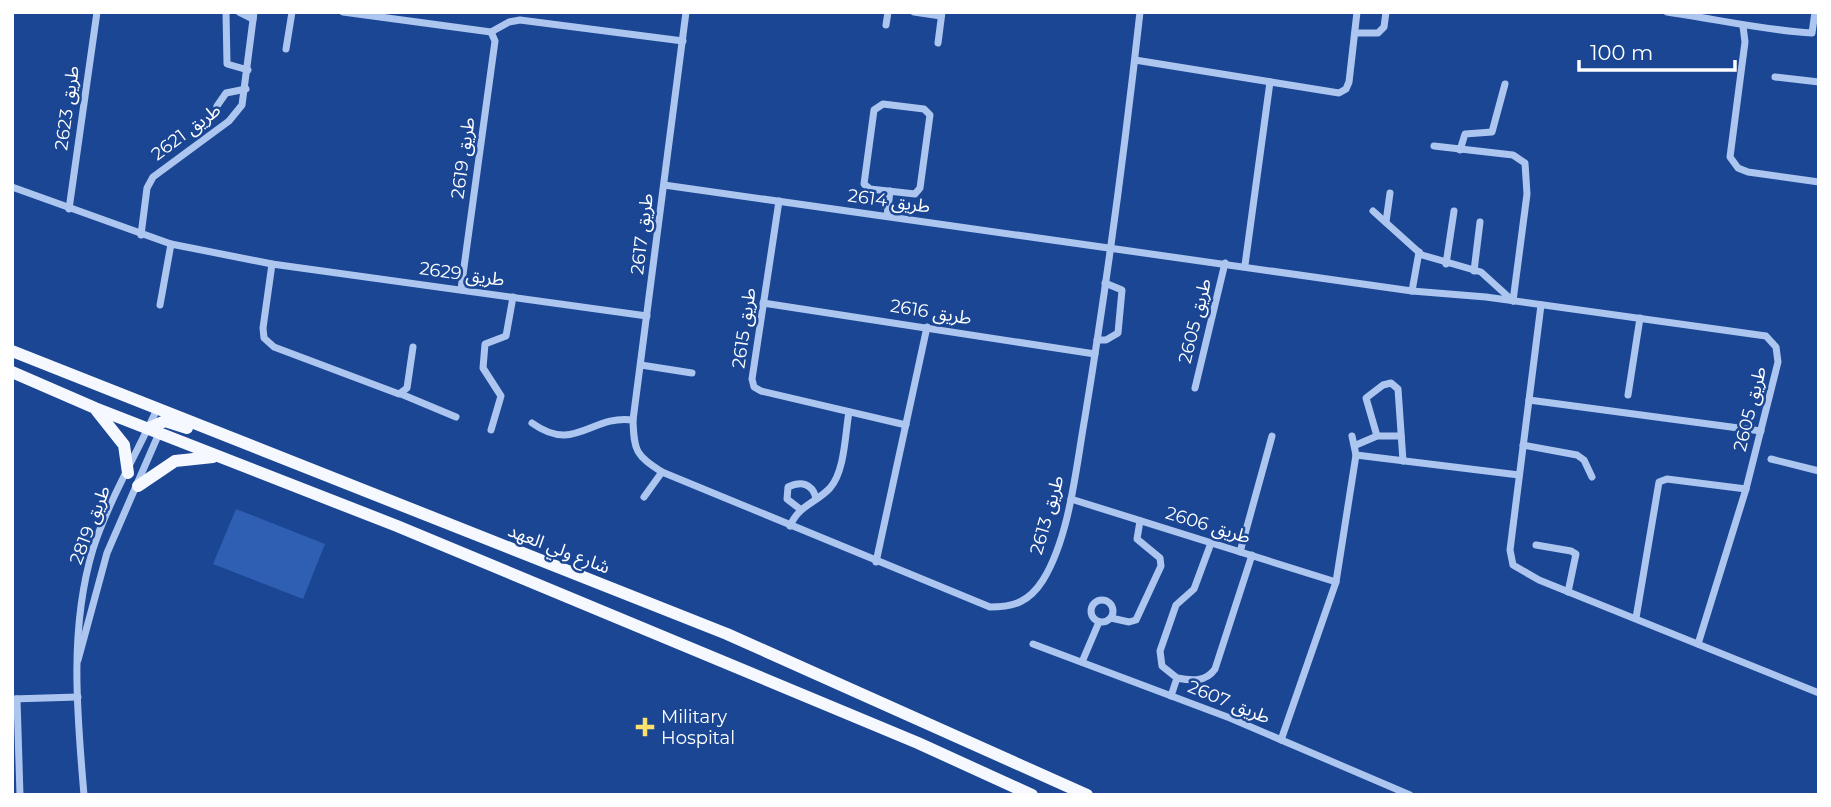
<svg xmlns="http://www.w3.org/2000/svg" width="1831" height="807" viewBox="0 0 1831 807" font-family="Montserrat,'Noto Sans Arabic',sans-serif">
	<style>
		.green { fill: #2e5fb2 }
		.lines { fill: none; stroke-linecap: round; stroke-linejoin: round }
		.minor { stroke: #adc6ef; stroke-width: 7 }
		.primary { stroke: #f5f8ff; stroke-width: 12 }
		.poi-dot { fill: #ffe06b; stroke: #1b4694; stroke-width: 2.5 }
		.labels { text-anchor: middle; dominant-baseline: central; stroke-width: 5; stroke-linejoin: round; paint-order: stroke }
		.street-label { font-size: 18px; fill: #fff; stroke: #1b4694 }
		.poi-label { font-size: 18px; fill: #fff; stroke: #1b4694; text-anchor: start }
	</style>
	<rect width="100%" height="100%" fill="#1b4694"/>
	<polygon class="green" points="236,509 325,544 303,599 213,564"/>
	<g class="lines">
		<g class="minor">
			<polyline points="226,12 227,64 248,70"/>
			<polyline points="239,12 253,19"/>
			<polyline points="343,12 491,32 495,41 461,289"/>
			<path d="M 686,12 L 633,420 C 634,452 636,455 662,472 L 990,607 C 1014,607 1029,602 1043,580 C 1070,536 1076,467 1085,417 C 1107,283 1125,147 1140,12"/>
			<polyline points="914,12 941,16"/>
			<path d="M 1667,12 C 1716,19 1762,30 1812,33 L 1815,12"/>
			<polyline points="886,25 888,12"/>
			<polyline points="1743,26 1745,42 1730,157 1738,168 1748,172 1819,182"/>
			<polyline points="491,32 509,22 520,20 683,41"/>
			<polyline points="1355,33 1378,33 1384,27 1386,12"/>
			<polyline points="938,43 942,12"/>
			<polyline points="286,49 292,12"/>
			<polyline points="1135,60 1339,93 1346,89 1349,82 1357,12"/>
			<polyline points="1775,77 1819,82"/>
			<polygon points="883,104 924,109 930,115 920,188 915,194 870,189 864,184 874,110"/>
			<polyline points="217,106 226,93 246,89"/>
			<polyline points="1434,146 1513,155 1525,163 1527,194 1513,301"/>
			<polyline points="1460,150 1465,134 1492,132 1505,84"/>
			<polyline points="664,185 1412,291 1486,297 1766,336 1776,347 1778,362 1746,489 1698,644"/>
			<polyline points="12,187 171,244 272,264 647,316"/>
			<polyline points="779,201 752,379 754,387 761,391 906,425"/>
			<polyline points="69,209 97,12"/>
			<polyline points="1373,211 1422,255 1481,272 1513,301"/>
			<polyline points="887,216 890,191"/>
			<polyline points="1386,222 1390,193"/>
			<polyline points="141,235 147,188 153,177 229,121 242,105 254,12"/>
			<polyline points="272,264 263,328 264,338 274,347 399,394 407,388 413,347"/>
			<polyline points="1446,264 1454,211"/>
			<polyline points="1245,265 1270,82"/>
			<polyline points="1474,271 1480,222"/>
			<polyline points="1412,291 1419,252"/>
			<polyline points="763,303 1095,354"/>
			<polyline points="160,305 171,244"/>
			<polyline points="1541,305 1510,550 1513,565 1539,580 1819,693"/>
			<polyline points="1097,340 1106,340 1118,333 1122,290 1105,283"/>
			<polyline points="641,365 692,373"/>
			<polyline points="1195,388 1225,263"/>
			<polyline points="401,394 456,417"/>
			<polyline points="1628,395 1640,318"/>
			<polyline points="1529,400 1761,431"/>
			<path d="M 532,423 C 575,454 591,414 633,420"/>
			<polyline points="491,430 501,396 483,368 485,344 506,336 513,297"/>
			<polyline points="1377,436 1366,398 1383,385 1391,383 1398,389 1403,461"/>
			<polyline points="1356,445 1377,436 1401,436"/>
			<polyline points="1523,445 1577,455 1584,460 1592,477"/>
			<polyline points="1356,455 1519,475"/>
			<polyline points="1771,459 1819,471"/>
			<polyline points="644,497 662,472"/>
			<polyline points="1071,499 1336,582"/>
			<path d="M 800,509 L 787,499 L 788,487 C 801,481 812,483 816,498"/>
			<path d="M 790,526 C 799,505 816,503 830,488 C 845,471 845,434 849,412"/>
			<polyline points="1536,545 1571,551 1576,554 1568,592"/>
			<polyline points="1240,552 1272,436"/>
			<polyline points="876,562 927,327"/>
			<circle cx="1102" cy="611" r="11"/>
			<polyline points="1111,618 1129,622 1136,620 1161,566 1160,558 1137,539 1140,521"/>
			<polyline points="1636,618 1659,482 1667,479 1746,489"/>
			<polyline points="1033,644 1230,718 1410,795"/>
			<polyline points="78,660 107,553 160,431"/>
			<polyline points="1082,662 1099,622"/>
			<polyline points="1177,678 1162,666 1160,651 1176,605 1194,589 1211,543"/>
			<path d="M 1171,696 L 1177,678 C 1192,681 1206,682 1215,669 L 1252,555"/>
			<polyline points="12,699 78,697"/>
			<polyline points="17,699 20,795"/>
			<polyline points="1281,740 1336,582 1356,455 1352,436"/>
			<path d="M 84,795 C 77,714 69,628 93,549 C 108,502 137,453 158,407"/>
		</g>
		<g class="primary">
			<polyline points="12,351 727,634 1087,795"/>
			<polyline points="12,372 95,408 397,526 918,743 1032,795"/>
			<polyline points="97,411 124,445 128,473"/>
			<polyline points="149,428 165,421 187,428"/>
			<polyline points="138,486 175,461 213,457"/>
		</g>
	</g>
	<path class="poi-dot" d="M641.5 716.5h7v7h7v7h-7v7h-7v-7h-7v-7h7z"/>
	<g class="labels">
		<g class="street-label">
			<text transform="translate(67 108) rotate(-82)">طريق 2623</text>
			<text transform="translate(186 132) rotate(-37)">طريق 2621</text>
			<text transform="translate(463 158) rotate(-82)">طريق 2619</text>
			<text transform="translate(889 201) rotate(8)">طريق 2614</text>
			<text transform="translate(642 234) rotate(-83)">طريق 2617</text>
			<text transform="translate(462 274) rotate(8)">طريق 2629</text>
			<text transform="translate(931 312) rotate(9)">طريق 2616</text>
			<text transform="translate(1195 321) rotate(-76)">طريق 2605</text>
			<text transform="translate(744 328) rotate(-82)">طريق 2615</text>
			<text transform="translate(1750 409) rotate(-76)">طريق 2605</text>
			<text transform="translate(1047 515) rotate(-74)">طريق 2613</text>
			<text transform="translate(90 525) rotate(-69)">طريق 2819</text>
			<text transform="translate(1208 525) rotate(17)">طريق 2606</text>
			<text transform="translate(559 549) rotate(21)">شارع ولي العهد</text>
			<text transform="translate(1229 702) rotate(22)">طريق 2607</text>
		</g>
		<g class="poi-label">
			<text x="661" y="717">Military<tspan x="661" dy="21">Hospital</tspan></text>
		</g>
	</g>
	<rect width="1831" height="807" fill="none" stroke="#ffffff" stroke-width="28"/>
	<path d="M1579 60v10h156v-10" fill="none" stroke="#ffffff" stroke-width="3.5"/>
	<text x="1590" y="60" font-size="21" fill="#ffffff" stroke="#1b4694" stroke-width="5" paint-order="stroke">100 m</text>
</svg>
